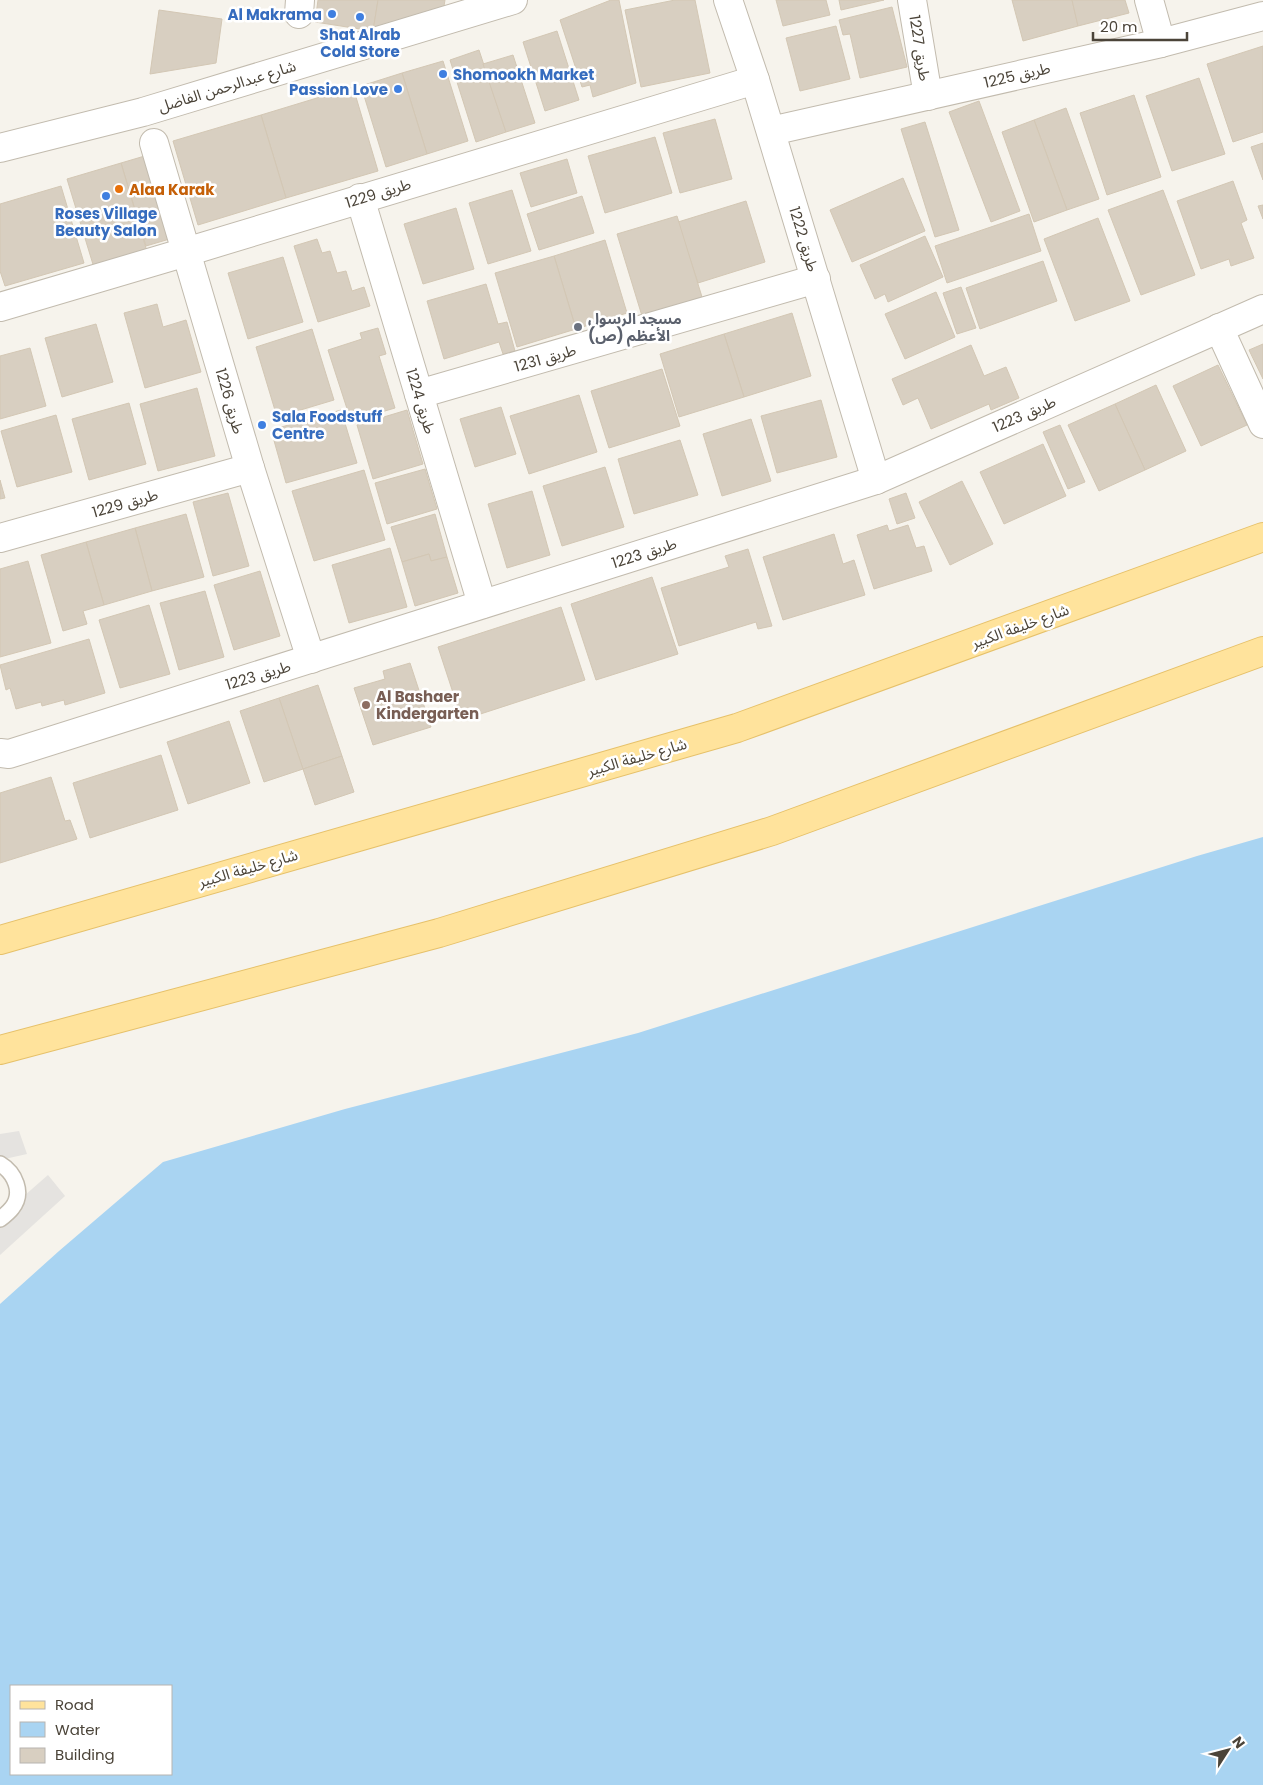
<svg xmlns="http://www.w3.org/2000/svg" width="1263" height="1785" viewBox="0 0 1263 1785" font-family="Poppins,'Noto Sans Arabic',sans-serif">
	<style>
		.parking { fill: #e5e3e0 }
		.water { fill: #a9d4f2; fill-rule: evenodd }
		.building { fill: #d8cfc1; stroke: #d3c7b4 }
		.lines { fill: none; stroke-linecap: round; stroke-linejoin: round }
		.service-casing { stroke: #c2bbae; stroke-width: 18 }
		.minor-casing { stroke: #c2bbae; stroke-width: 30 }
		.tertiary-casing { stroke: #c2bbae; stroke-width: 30 }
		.primary-casing { stroke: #e6c16a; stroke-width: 30 }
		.service { stroke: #fff; stroke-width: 15 }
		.minor { stroke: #fff; stroke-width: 28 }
		.tertiary { stroke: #fff; stroke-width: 28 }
		.primary { stroke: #ffe39c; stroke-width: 28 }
		.shop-dot { fill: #3f7fe0; stroke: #fff; stroke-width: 2 }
		.food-dot { fill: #e8710a; stroke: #fff; stroke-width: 2 }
		.worship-dot { fill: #6b7280; stroke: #fff; stroke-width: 2 }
		.education-dot { fill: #8d6e63; stroke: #fff; stroke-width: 2 }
		.labels { text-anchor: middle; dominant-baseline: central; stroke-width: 5; stroke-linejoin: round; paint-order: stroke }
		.shop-label { font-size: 15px; font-weight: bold; fill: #366cbe; stroke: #fff; text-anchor: end }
		.street-label { font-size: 15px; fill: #4b4439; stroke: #fff }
		.food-label { font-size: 15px; font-weight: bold; fill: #c56008; stroke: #fff; text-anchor: start }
		.worship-label { font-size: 15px; font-weight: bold; fill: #5b616d; stroke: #fff; text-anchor: start }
		.education-label { font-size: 15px; font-weight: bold; fill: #785e54; stroke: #fff; text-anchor: start }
	</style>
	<rect width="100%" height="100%" fill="#f6f3ec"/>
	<g class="parking">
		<polygon points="19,1131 27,1154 0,1160 0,1134"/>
		<polygon points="48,1175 65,1196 0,1255 0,1217"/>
	</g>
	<path class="water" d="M 1263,837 L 1263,1785 L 0,1785 L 0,1304 L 59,1251 L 163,1162 L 345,1109 L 638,1033 L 1197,856 ZM 11,1686 L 171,1686 L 171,1774 L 11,1774 Z"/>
	<g class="building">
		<polygon points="318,0 378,0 373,31 315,22"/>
		<polygon points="378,0 445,0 444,6 373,31"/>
		<polygon points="611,0 619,0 636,83 593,97 590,85 582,87 560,20"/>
		<polygon points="675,0 695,0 710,73 641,87 625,10"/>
		<polygon points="776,0 826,0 830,15 783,26"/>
		<polygon points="839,0 884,0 841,10"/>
		<polygon points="1012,0 1072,0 1078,26 1023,41"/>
		<polygon points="1072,0 1125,0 1129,13 1078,26"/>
		<polygon points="892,7 907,67 860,78 850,34 843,35 839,20"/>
		<polygon points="159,10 222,19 216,63 150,74"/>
		<polygon points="836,26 850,79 800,91 786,38"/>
		<polygon points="557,31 579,100 545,111 523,42"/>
		<polygon points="1263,46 1263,132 1233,142 1207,64"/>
		<polygon points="479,50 506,132 476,142 450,60"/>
		<polygon points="513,55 535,123 506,132 483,64"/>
		<polygon points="443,61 468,141 427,154 402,73"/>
		<polygon points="402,73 427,154 386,167 361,86"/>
		<polygon points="1199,78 1225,154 1172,171 1146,96"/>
		<polygon points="353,87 378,171 286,198 261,115"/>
		<polygon points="1134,95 1161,177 1107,195 1080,113"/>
		<polygon points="979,101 1020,211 991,222 949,112"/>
		<polygon points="1066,108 1099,199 1067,210 1034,120"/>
		<polygon points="261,115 286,198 198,225 173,141"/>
		<polygon points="715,119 732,179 680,193 663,133"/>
		<polygon points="1034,120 1067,210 1034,222 1002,132"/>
		<polygon points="925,122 959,230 935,237 901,129"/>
		<polygon points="655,137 672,193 605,213 588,156"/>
		<polygon points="1263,143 1263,180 1251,147"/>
		<polygon points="148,155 173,238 146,246 121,163"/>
		<polygon points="567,159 577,193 531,207 520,173"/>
		<polygon points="121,163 148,255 95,271 67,179"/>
		<polygon points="903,178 925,231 852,262 830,210"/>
		<polygon points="1233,181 1247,220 1241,223 1254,258 1231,266 1229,259 1201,269 1177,201"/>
		<polygon points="61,186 84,263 5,286 0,271 0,204"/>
		<polygon points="512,190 531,251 488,264 469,203"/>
		<polygon points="1163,190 1195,275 1141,295 1108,210"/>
		<polygon points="582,196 594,233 539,250 527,214"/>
		<polygon points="746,201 765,262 698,283 678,222"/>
		<polygon points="1263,205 1263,219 1258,206"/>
		<polygon points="456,208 474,269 423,284 404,224"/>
		<polygon points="1029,214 1041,251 947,283 935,246"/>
		<polygon points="677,216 702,297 642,316 617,234"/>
		<polygon points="1098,218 1130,301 1075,321 1044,239"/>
		<polygon points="925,236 943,277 888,302 885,294 875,299 860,265"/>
		<polygon points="317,239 322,253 330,251 337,273 346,271 352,291 364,287 370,306 318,322 294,246"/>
		<polygon points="605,240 627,313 576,329 554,256"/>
		<polygon points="554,256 576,329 517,347 495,273"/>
		<polygon points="283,257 303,322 248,339 228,273"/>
		<polygon points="1043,261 1057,301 980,329 966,288"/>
		<polygon points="486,284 498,324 507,322 515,351 503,354 499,342 444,359 427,301"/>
		<polygon points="961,287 976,328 957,334 943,293"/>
		<polygon points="936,292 955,337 905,359 885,314"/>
		<polygon points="157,304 163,327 186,320 201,372 145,388 124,313"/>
		<polygon points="792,313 811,376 744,397 724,334"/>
		<polygon points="96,324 113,382 62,397 45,338"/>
		<polygon points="378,328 386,354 379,356 395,408 351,421 328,350 362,339 360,333"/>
		<polygon points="312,329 334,400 277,417 256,347"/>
		<polygon points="724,334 744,397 679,417 660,354"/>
		<polygon points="1263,344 1263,379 1249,350"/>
		<polygon points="971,345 984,376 1006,367 1019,398 991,410 989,404 931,429 918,398 903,405 892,379"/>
		<polygon points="30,348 46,406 0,419 0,356"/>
		<polygon points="1218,365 1247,425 1201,446 1173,386"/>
		<polygon points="662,369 680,426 609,448 591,391"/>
		<polygon points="1156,385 1186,451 1145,470 1115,404"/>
		<polygon points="197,388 215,456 158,471 140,404"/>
		<polygon points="579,395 597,452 529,474 510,416"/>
		<polygon points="821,400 837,457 777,473 761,416"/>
		<polygon points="129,403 146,464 89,480 72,419"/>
		<polygon points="1115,404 1145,470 1099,491 1068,425"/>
		<polygon points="501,407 516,454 475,467 460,419"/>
		<polygon points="341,410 357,463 286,483 271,430"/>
		<polygon points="407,410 423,464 373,479 357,425"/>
		<polygon points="56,415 72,472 17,487 1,431"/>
		<polygon points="751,419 771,481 722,496 703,434"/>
		<polygon points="1060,425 1085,482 1068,489 1043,432"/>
		<polygon points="680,440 698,495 634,514 618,459"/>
		<polygon points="1043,444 1066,496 1004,524 980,472"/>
		<polygon points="605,467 624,527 562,546 543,486"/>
		<polygon points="425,469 437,509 387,524 375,483"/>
		<polygon points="364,470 385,540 314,561 292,491"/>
		<polygon points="0,480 5,498 0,499"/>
		<polygon points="962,481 993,544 950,565 919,502"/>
		<polygon points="532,491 550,555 507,568 488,504"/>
		<polygon points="228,493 249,566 213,576 193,502"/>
		<polygon points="906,493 915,518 897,524 889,499"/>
		<polygon points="186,514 204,577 152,591 135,528"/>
		<polygon points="435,514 447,557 431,561 429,554 402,562 391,527"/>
		<polygon points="887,525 889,531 908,525 916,548 924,546 932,571 874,589 857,535"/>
		<polygon points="135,528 152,591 104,605 86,542"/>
		<polygon points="834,534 843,564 854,560 865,595 783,620 763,557"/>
		<polygon points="86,542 104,605 83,611 87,624 63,631 41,555"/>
		<polygon points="390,548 407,607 349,623 332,565"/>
		<polygon points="748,549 772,626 758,629 756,622 679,646 661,588 729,567 725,556"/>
		<polygon points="429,554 431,561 447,557 458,593 415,606 402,562"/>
		<polygon points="28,561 51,643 0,657 0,569"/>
		<polygon points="260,571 280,636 234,650 214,585"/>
		<polygon points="652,577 678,654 596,680 571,604"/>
		<polygon points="205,591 224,657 179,670 160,603"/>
		<polygon points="149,605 170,674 120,688 99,620"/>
		<polygon points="561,607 585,680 462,720 438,647"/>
		<polygon points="89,639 105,693 65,705 64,700 42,706 41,702 16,709 10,688 6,690 0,665"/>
		<polygon points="410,663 431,727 373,745 354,688 385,679 383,671"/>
		<polygon points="318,685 342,756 303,769 279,698"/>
		<polygon points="279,698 303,769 264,782 240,711"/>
		<polygon points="229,721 250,783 188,804 167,742"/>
		<polygon points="161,755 178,810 90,838 73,783"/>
		<polygon points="342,756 354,792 315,805 303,769"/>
		<polygon points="51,777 65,821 70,820 77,839 0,863 0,793"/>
	</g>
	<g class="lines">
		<g class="service-casing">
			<path id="service" d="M 0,1164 C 15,1173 24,1193 12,1208 C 9,1212 4,1216 0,1219"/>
		</g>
		<g class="minor-casing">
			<g id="minor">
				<polyline points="728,0 755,80 876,480"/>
				<polyline points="912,0 928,96"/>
				<polyline points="1149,0 1161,43"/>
				<polyline points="299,14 300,0"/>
				<polyline points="771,131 1161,43 1263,16"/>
				<polyline points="154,143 250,468 311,659"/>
				<polyline points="360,198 482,604"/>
				<polyline points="0,307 186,252 755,80"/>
				<polyline points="1219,328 1263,424"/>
				<polyline points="419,394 816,279"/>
				<polyline points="0,538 250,468"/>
				<polyline points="0,753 9,754 876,480 1263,309"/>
			</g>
		</g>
		<g class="tertiary-casing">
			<polyline id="tertiary" points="0,148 143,112 513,0"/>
		</g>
		<g class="primary-casing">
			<g id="primary">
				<polyline points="0,940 737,728 1263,537"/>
				<polyline points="0,1050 439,933 772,831 1263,651"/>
			</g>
		</g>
		<use href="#service" class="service"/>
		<use href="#minor" class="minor"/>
		<use href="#tertiary" class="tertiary"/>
		<use href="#primary" class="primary"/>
	</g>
	<g class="shop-dot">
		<circle cx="332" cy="14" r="5"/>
		<circle cx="360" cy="17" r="5"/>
		<circle cx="443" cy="74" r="5"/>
		<circle cx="398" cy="89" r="5"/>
		<circle cx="106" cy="196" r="5"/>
		<circle cx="262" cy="425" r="5"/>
	</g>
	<circle class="food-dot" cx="119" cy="189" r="5"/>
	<circle class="worship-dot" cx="578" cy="327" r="5"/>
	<circle class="education-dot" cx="366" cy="705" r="5"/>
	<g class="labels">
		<g class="shop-label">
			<text x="322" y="14">Al Makrama</text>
			<text x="360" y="34" text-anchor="middle">Shat Alrab<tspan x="360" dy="17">Cold Store</tspan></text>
			<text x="453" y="74" text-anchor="start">Shomookh Market</text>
			<text x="388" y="89">Passion Love</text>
			<text x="106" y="213" text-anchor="middle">Roses Village<tspan x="106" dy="17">Beauty Salon</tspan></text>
			<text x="272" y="416" text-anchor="start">Sala Foodstuff<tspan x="272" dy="17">Centre</tspan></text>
		</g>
		<g class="street-label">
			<text transform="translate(920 48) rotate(81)">طريق 1227</text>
			<text transform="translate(1017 75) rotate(-13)">طريق 1225</text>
			<text transform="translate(227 86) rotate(-17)">شارع عبدالرحمن الفاضل</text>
			<text transform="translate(378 193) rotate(-17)">طريق 1229</text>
			<text transform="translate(804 239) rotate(73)">طريق 1222</text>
			<text transform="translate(545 358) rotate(-16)">طريق 1231</text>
			<text transform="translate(230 401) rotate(74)">طريق 1226</text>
			<text transform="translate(421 401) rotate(73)">طريق 1224</text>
			<text transform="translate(1024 414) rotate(-24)">طريق 1223</text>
			<text transform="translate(125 503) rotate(-16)">طريق 1229</text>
			<text transform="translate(644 553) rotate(-18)">طريق 1223</text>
			<text transform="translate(1020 626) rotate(-20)">شارع خليفة الكبير</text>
			<text transform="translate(258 675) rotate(-17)">طريق 1223</text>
			<text transform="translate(637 757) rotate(-16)">شارع خليفة الكبير</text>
			<text transform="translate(248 868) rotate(-16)">شارع خليفة الكبير</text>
		</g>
		<g class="food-label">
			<text x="129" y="189">Alaa Karak</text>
		</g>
		<g class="worship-label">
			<text x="588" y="318">مسجد الرسول<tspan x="588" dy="17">الأعظم (ص)</tspan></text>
		</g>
		<g class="education-label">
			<text x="376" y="696">Al Bashaer<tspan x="376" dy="17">Kindergarten</tspan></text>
		</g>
	</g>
	<rect x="10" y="1685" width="162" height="90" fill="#ffffff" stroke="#b7b4b0"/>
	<rect x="20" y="1701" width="25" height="8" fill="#ffe39c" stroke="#b7b4b0"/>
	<text x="55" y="1710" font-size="15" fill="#4b4439">Road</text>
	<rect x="20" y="1722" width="25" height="15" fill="#a9d4f2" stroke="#b7b4b0"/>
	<text x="55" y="1735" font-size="15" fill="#4b4439">Water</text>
	<rect x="20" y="1748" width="25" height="15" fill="#d8cfc1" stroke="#b7b4b0"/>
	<text x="55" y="1760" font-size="15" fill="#4b4439">Building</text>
	<g transform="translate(1228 1750) rotate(54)" stroke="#ffffff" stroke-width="4" paint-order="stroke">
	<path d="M0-4L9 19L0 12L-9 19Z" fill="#4b4439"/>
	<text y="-8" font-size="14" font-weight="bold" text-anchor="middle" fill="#4b4439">N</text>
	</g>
	<path d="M1093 32v8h94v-8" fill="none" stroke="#4b4439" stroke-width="2.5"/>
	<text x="1100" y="32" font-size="15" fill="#4b4439" stroke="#ffffff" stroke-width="4" paint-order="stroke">20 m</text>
</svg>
